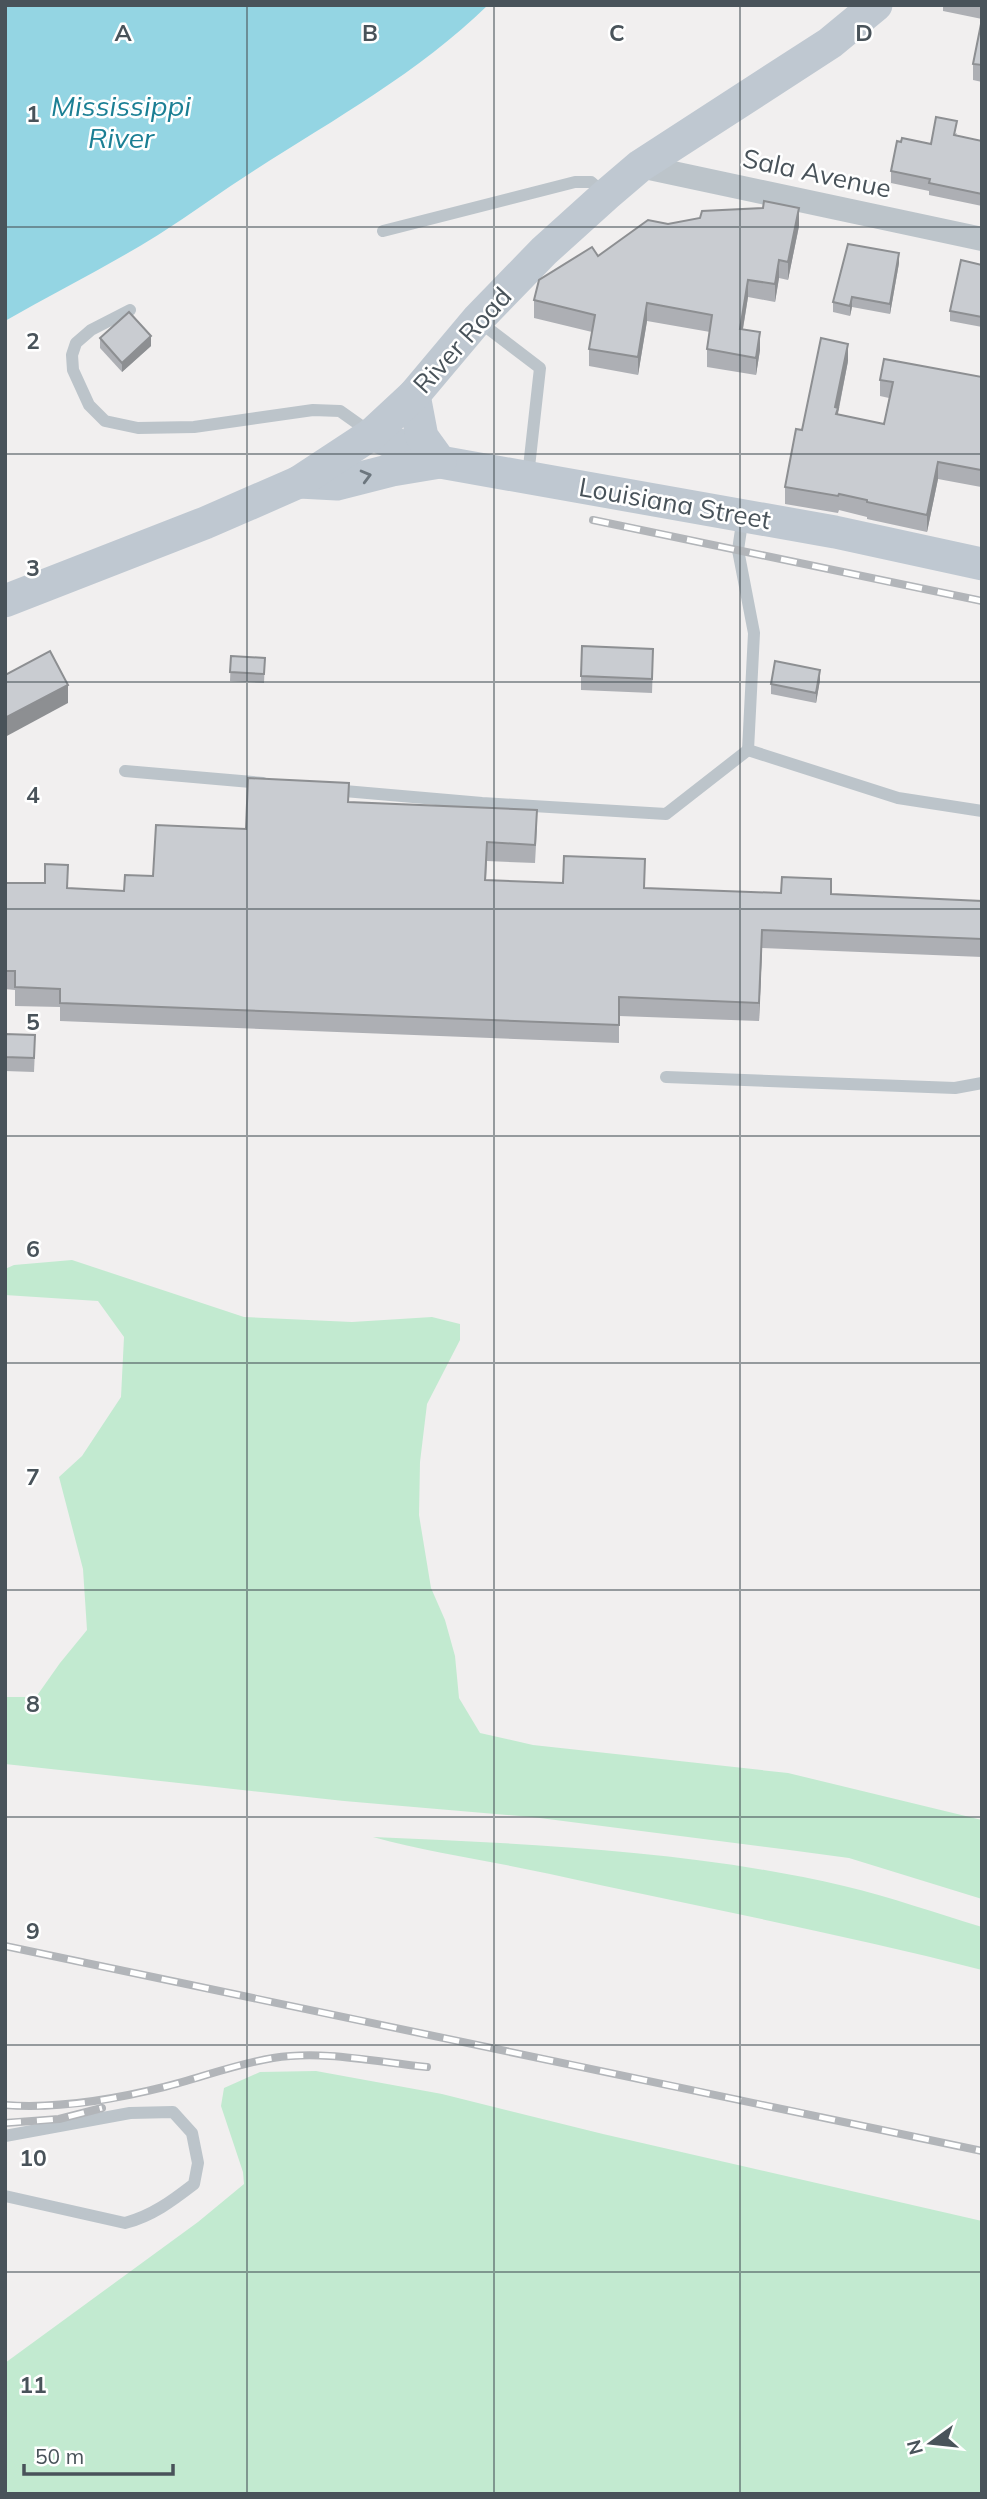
<svg xmlns="http://www.w3.org/2000/svg" width="987" height="2499" viewBox="0 0 987 2499" font-family="Mulish,sans-serif">
	<style>
		.green { fill: #c2ead0 }
		.water { fill: #94d5e3 }
		.lines { fill: none; stroke-linecap: round; stroke-linejoin: round }
		.lane { stroke: #bcc4ca; stroke-width: 12 }
		.street { stroke: #bcc4ca; stroke-width: 24 }
		.secondary { stroke: #bfc8d1; stroke-width: 33 }
		.rail-casing { stroke: #b2b5b9; stroke-width: 8 }
		.rail { stroke: #fff; stroke-width: 5; stroke-dasharray: 16; stroke-linecap: butt }
		.wall { fill: #adafb4 }
		.shaded-wall { fill: #8d8f92 }
		.building { fill: #c9ccd1; stroke: #8d8f92; stroke-width: 2 }
		.oneway { stroke: #6c767e }
		.grid { fill: none; stroke: #49535a; stroke-width: 2; stroke-opacity: 0.55 }
		.labels { text-anchor: middle; dominant-baseline: central; stroke-width: 5; stroke-linejoin: round; paint-order: stroke }
		.street-label { font-size: 26px; fill: #49535a; stroke: #fff }
		.water-label { font-size: 28px; font-style: italic; fill: #1b7f94; stroke: #fff }
		.grid-label { font-size: 23px; text-anchor: middle; font-weight: bold; fill: #49535a; stroke: #fff; stroke-width: 5; stroke-linejoin: round; paint-order: stroke }
	</style>
	<rect width="100%" height="100%" fill="#f1efef"/>
	<g class="green">
		<polygon points="72,1260 244,1317 352,1322 432,1317 460,1324 460,1340 427,1404 420,1462 419,1515 431,1588 445,1620 455,1656 459,1698 480,1733 533,1745 788,1773 982,1820 982,1899 849,1858 782,1849 532,1817 344,1801 5,1764 5,1697 36,1697 60,1663 87,1630 83,1569 59,1477 82,1456 121,1397 124,1337 98,1301 5,1295 5,1269 14,1265"/>
		<path d="M 373,1837 C 529,1844 690,1850 844,1886 C 890,1897 936,1913 982,1927 L 982,1970 C 839,1933 694,1906 550,1874 C 491,1861 431,1853 373,1837 Z"/>
		<polygon points="316,2071 442,2094 603,2134 982,2221 982,2494 5,2494 5,2363 198,2222 244,2184 243,2172 221,2106 224,2088 260,2072"/>
	</g>
	<path class="water" d="M 5,5 L 488,5 C 418,73 336,118 255,170 C 222,191 191,214 158,235 C 108,266 56,292 5,321 Z"/>
	<g class="lines">
		<g class="lane">
			<polyline points="383,231 575,182 591,182 606,195"/>
			<polyline points="130,310 91,330 76,343 72,355 73,370 89,405 105,421 138,428 194,427 313,410 340,411 371,433"/>
			<polyline points="477,320 540,368 528,476"/>
			<polyline points="743,516 738,550 754,633 748,750 898,798 982,811"/>
			<polyline points="125,771 263,783"/>
			<polyline points="333,790 482,803 666,814 748,750"/>
			<polyline points="666,1077 955,1088 982,1083"/>
			<path d="M 5,2136 L 130,2113 L 173,2112 L 192,2133 L 198,2163 L 194,2184 C 172,2201 152,2216 125,2223 L 5,2196"/>
		</g>
		<polyline class="street" points="640,166 982,239"/>
		<g class="secondary">
			<polyline points="372,434 440,462 835,532 982,564"/>
			<polyline points="299,482 337,484 392,470 440,462 422,437 414,395"/>
			<polyline points="5,601 205,523 299,482 372,434 414,395 477,320 544,251 606,195 640,166 830,43 876,5"/>
		</g>
		<g class="rail-casing">
			<g id="rail">
				<polyline points="593,520 982,601"/>
				<polyline points="5,1946 982,2151"/>
				<path d="M 5,2105 C 59,2109 112,2100 164,2087 C 200,2078 236,2064 273,2058 C 323,2050 376,2062 427,2067"/>
				<polyline points="5,2123 59,2119 102,2108"/>
			</g>
		</g>
		<use href="#rail" class="rail"/>
	</g>
	<g class="wall">
		<polygon points="943,5 982,5 982,19 943,11"/>
		<polygon points="982,19 982,82 973,80 973,64"/>
		<polygon points="957,133 956,135 982,141 982,206 929,195 929,191 891,183 891,171 901,142 931,144"/>
		<polygon points="668,224 799,226 788,280 779,278 775,302 748,297 743,329 760,350 756,375 707,367 707,349 710,332 647,321 638,375 589,366 589,349 592,332 534,318 534,300 598,256"/>
		<polygon points="899,263 890,314 852,307 850,316 833,312 833,302"/>
		<polygon points="982,265 982,327 950,321 950,311"/>
		<polygon points="100,338 151,346 122,372 100,348"/>
		<polygon points="848,361 838,414 884,424 889,398 880,396 880,380 982,377 981,487 938,479 927,532 867,519 867,517 839,510 838,513 785,504 785,487 802,430"/>
		<polygon points="231,656 265,658 264,683 230,681"/>
		<polygon points="653,663 652,693 581,690 581,676"/>
		<polygon points="820,680 816,703 771,694 771,684"/>
		<polygon points="349,802 537,828 535,863 487,861 486,880 645,888 982,901 982,957 762,948 759,1021 619,1016 619,1043 60,1021 60,1007 15,1006 15,990 5,989 5,883 45,883 68,888 124,891 246,829"/>
		<polygon points="5,1034 35,1049 34,1072 5,1071"/>
	</g>
	<g class="shaded-wall">
		<polygon points="799,208 799,226 788,280 788,262"/>
		<polygon points="899,253 899,263 890,314 890,304"/>
		<polygon points="779,260 779,278 775,302 775,284"/>
		<polygon points="748,280 748,297 740,346 740,329"/>
		<polygon points="852,297 852,307 850,316 850,306"/>
		<polygon points="647,303 647,321 638,375 638,357"/>
		<polygon points="760,332 760,350 756,375 756,358"/>
		<polygon points="151,336 151,346 122,372 122,363"/>
		<polygon points="848,344 848,361 838,412 838,424 835,407"/>
		<polygon points="938,462 938,479 927,532 927,515"/>
		<polygon points="820,670 820,680 816,703 816,693"/>
		<polygon points="68,685 68,703 5,737 5,718"/>
		<polygon points="762,930 762,948 759,1021 759,1003"/>
	</g>
	<g class="building">
		<polygon points="982,19 982,65 973,64"/>
		<polygon points="936,117 957,121 954,135 982,141 982,194 929,183 930,179 891,171 897,141 901,142 902,138 931,144"/>
		<polygon points="764,201 799,208 788,262 779,260 775,284 748,280 740,329 760,332 756,358 707,349 712,315 647,303 638,357 589,349 595,315 534,300 539,280 592,247 598,256 648,220 668,224 700,218 702,211 763,208"/>
		<polygon points="848,244 899,253 890,304 852,297 850,306 833,302"/>
		<polygon points="961,260 982,265 982,317 950,311"/>
		<polygon points="129,312 151,336 122,363 100,338"/>
		<polygon points="821,338 848,344 835,407 838,408 836,414 884,424 893,382 880,380 884,359 982,377 981,470 938,462 927,515 867,502 867,500 839,494 838,496 785,487 796,429 802,430"/>
		<polygon points="582,646 653,649 652,679 581,676"/>
		<polygon points="50,651 68,685 5,718 5,675"/>
		<polygon points="231,656 265,658 264,674 230,672"/>
		<polygon points="775,661 820,670 816,693 771,684"/>
		<polygon points="248,778 349,783 348,802 537,810 535,845 487,842 485,880 563,883 564,856 645,859 644,888 781,893 782,877 831,879 831,894 982,901 982,939 762,930 759,1003 619,997 619,1025 60,1003 60,989 15,987 15,971 5,971 5,883 45,883 45,864 68,865 67,888 124,891 125,875 153,876 156,825 246,829"/>
		<polygon points="5,1034 35,1035 34,1058 5,1057"/>
	</g>
	<defs><path id="oneway-chevron" d="M-2-3.5L2.5 0L-2 3.5" fill="none" stroke-width="1.6" stroke-linecap="round" stroke-linejoin="round" transform="scale(1.75)"/></defs>
	<use class="oneway" href="#oneway-chevron" transform="translate(366 476) rotate(-15)"/>
	<path class="grid" d="M 247,5 L 247,2494M 494,5 L 494,2494M 740,5 L 740,2494M 5,227 L 982,227M 5,454 L 982,454M 5,682 L 982,682M 5,909 L 982,909M 5,1136 L 982,1136M 5,1363 L 982,1363M 5,1590 L 982,1590M 5,1817 L 982,1817M 5,2045 L 982,2045M 5,2272 L 982,2272"/>
	<g class="labels">
		<g class="street-label">
			<text transform="translate(817 173) rotate(12)">Sala Avenue</text>
			<text transform="translate(462 340) rotate(-48)">River Road</text>
			<text transform="translate(675 503) rotate(10)">Louisiana Street</text>
		</g>
		<g class="water-label">
			<text x="121" y="105">Mississippi<tspan x="121" dy="32">River</tspan></text>
		</g>
	</g>
	<g class="grid-label">
		<text x="123" y="41">A</text>
		<text x="370" y="41">B</text>
		<text x="617" y="41">C</text>
		<text x="864" y="41">D</text>
		<text x="33" y="122">1</text>
		<text x="33" y="349">2</text>
		<text x="33" y="576">3</text>
		<text x="33" y="803">4</text>
		<text x="33" y="1030">5</text>
		<text x="33" y="1257">6</text>
		<text x="33" y="1485">7</text>
		<text x="33" y="1712">8</text>
		<text x="33" y="1939">9</text>
		<text x="33" y="2166">10</text>
		<text x="33" y="2393">11</text>
	</g>
	<rect width="987" height="2499" fill="none" stroke="#49535a" stroke-width="14"/>
	<g transform="translate(931 2443) rotate(255)" stroke="#ffffff" stroke-width="5" paint-order="stroke">
	<path d="M0-5L12 26L0 18L-12 26Z" fill="#49535a"/>
	<text y="-10" font-size="19" font-weight="bold" text-anchor="middle" fill="#49535a">N</text>
	</g>
	<path d="M24 2464v10h149v-10" fill="none" stroke="#49535a" stroke-width="3.5"/>
	<text x="35" y="2464" font-size="21" fill="#49535a" stroke="#ffffff" stroke-width="5" paint-order="stroke">50 m</text>
</svg>
